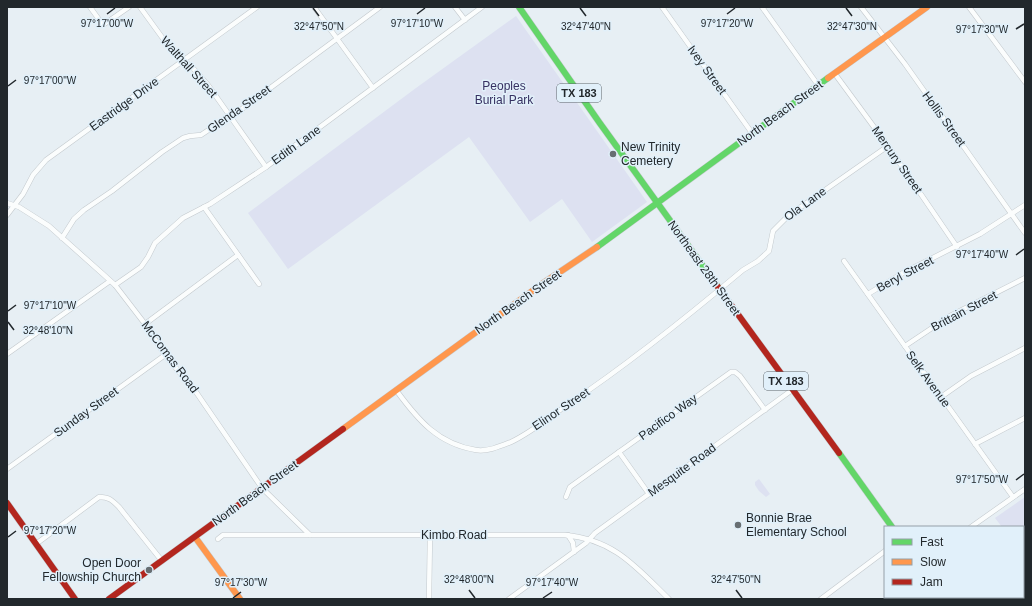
<svg xmlns="http://www.w3.org/2000/svg" width="1032" height="606" viewBox="0 0 1032 606" font-family="Helvetica,sans-serif">
	<style>
		.green { fill: #dde1f1 }
		.lines { fill: none; stroke-linecap: round; stroke-linejoin: round }
		.street-casing { stroke: #c3c9cd; stroke-width: 5.5 }
		.fast-casing { stroke: #c3c9cd; stroke-width: 7 }
		.slow-casing { stroke: #c3c9cd; stroke-width: 7 }
		.jam-casing { stroke: #c3c9cd; stroke-width: 7 }
		.street { stroke: #fbfdfd; stroke-width: 4.5 }
		.fast { stroke: #63d668; stroke-width: 6 }
		.slow { stroke: #ff974d; stroke-width: 6 }
		.jam { stroke: #b3261e; stroke-width: 6 }
		.ticks { fill: none; stroke: #22282c; stroke-width: 1.5 }
		.poi-dot { fill: #676e72; stroke: #e1f0fa; stroke-width: 1.5 }
		.labels { text-anchor: middle; dominant-baseline: central; stroke-width: 3; stroke-linejoin: round; paint-order: stroke }
		.shield { fill: #e1f0fa; stroke: #5b646a; stroke-width: 1 }
		.shield-label { font-size: 11px; font-weight: bold; fill: #22282c }
		.street-label { font-size: 12px; fill: #22282c; stroke: #e1f0fa }
		.park-label { font-size: 12px; fill: #373162; stroke: #e1f0fa }
		.poi-label { font-size: 12px; fill: #22282c; stroke: #e1f0fa; text-anchor: start }
		.ticks-label { font-size: 10px; text-anchor: middle; fill: #22282c; stroke: #e1f0fa; stroke-width: 3; stroke-linejoin: round; paint-order: stroke }
	</style>
	<rect width="100%" height="100%" fill="#e7eff4"/>
	<g class="green">
		<polygon points="516,16 647,202 592,242 562,199 530,222 469,137 288,269 248,213 416,88"/>
		<polygon points="759,479 770,494 766,497 759,491 755,485 755,482"/>
		<polygon points="1025,497 1025,560 1023,557 1023,527 1002,527 995,518"/>
	</g>
	<g class="lines">
		<g class="street-casing">
			<g id="street">
				<polyline points="90,7 103,25 129,7"/>
				<polyline points="140,7 164,40 184,61 192,67 208,85 266,167"/>
				<polyline points="314,7 373,88"/>
				<polyline points="455,7 465,20"/>
				<polyline points="662,7 752,133"/>
				<polyline points="762,7 818,85"/>
				<polyline points="861,7 905,64 1025,233"/>
				<polyline points="969,7 1025,82"/>
				<polyline points="835,74 888,146 957,247"/>
				<polyline points="7,203 19,207 49,226 104,275 115,285 145,324 165,355 196,392 262,488 310,535"/>
				<polyline points="204,207 259,284"/>
				<polyline points="7,215 23,194 33,175 46,160 257,7"/>
				<polyline points="62,238 74,219 84,210 112,191 162,152 183,138 190,136 201,135 219,123 231,117 380,7"/>
				<polyline points="844,261 1013,497"/>
				<polyline points="115,285 141,267 148,257 155,243 183,218 210,204 266,167 482,7"/>
				<polyline points="868,294 903,273 980,234 1025,205"/>
				<polyline points="145,324 238,255"/>
				<polyline points="905,346 950,316 1025,278"/>
				<polyline points="7,354 110,281"/>
				<path d="M 396,390 C 418,420 438,444 476,450 C 487,452 501,446 511,442 C 532,432 551,416 570,403 C 630,363 687,317 743,270 L 758,261 L 769,251 L 773,231 L 788,216 L 888,146"/>
				<polyline points="941,397 971,376 1025,348"/>
				<polyline points="975,444 1025,418"/>
				<polyline points="619,452 649,494"/>
				<polyline points="7,469 165,355"/>
				<polyline points="566,497 570,487 731,372 735,372 740,376 765,410"/>
				<polyline points="971,527 1025,489"/>
				<polyline points="568,535 573,543 574,552"/>
				<path d="M 218,539 L 223,535 L 564,535 C 614,539 636,567 669,599"/>
				<path d="M 36,544 L 99,497 C 109,497 112,500 119,507 L 162,561"/>
				<polyline points="429,599 430,534"/>
				<polyline points="509,599 586,543 595,533 792,390"/>
				<polyline points="821,599 885,551"/>
			</g>
		</g>
		<g class="fast-casing">
			<g id="fast">
				<polyline points="519,7 599,122 718,287"/>
				<polyline points="597,247 828,78"/>
				<polyline points="839,453 892,527"/>
			</g>
		</g>
		<g class="slow-casing">
			<g id="slow">
				<polyline points="828,78 927,7"/>
				<polyline points="343,429 542,284 597,247"/>
				<polyline points="195,537 240,599"/>
				<polyline points="942,597 944,599"/>
			</g>
		</g>
		<g class="jam-casing">
			<g id="jam">
				<polyline points="718,287 839,453"/>
				<polyline points="7,503 75,599"/>
				<polyline points="109,599 343,429"/>
			</g>
		</g>
		<use href="#street" class="street"/>
		<use href="#fast" class="fast"/>
		<use href="#slow" class="slow"/>
		<use href="#jam" class="jam"/>
	</g>
	<path class="ticks" d="M 313,8 L 319,16M 580,8 L 586,16M 846,8 L 852,16M 107,14 L 115,8M 417,14 L 425,8M 727,14 L 735,8M 1016,29 L 1024,24M 8,86 L 16,80M 1016,255 L 1024,249M 8,311 L 16,305M 8,322 L 14,330M 1016,480 L 1024,474M 8,537 L 16,531M 469,590 L 475,598M 736,590 L 742,598M 233,598 L 241,592M 543,598 L 552,592"/>
	<g class="poi-dot">
		<circle cx="613" cy="154" r="4"/>
		<circle cx="738" cy="525" r="4"/>
		<circle cx="149" cy="570" r="4"/>
	</g>
	<g class="labels">
		<g class="shield">
			<rect x="557" y="84" width="44" height="18" rx="3"/>
			<rect x="764" y="372" width="44" height="18" rx="3"/>
		</g>
		<g class="shield-label">
			<text x="579" y="93">TX 183</text>
			<text x="786" y="381">TX 183</text>
		</g>
		<g class="street-label">
			<text transform="translate(189 67) rotate(48)">Walthall Street</text>
			<text transform="translate(707 70) rotate(54)">Ivey Street</text>
			<text transform="translate(124 104) rotate(-36)">Eastridge Drive</text>
			<text transform="translate(239 109) rotate(-35)">Glenda Street</text>
			<text transform="translate(780 113) rotate(-36)">North Beach Street</text>
			<text transform="translate(944 119) rotate(54)">Hollis Street</text>
			<text transform="translate(296 145) rotate(-36)">Edith Lane</text>
			<text transform="translate(897 160) rotate(55)">Mercury Street</text>
			<text transform="translate(805 204) rotate(-36)">Ola Lane</text>
			<text transform="translate(704 268) rotate(54)">Northeast 28th Street</text>
			<text transform="translate(905 274) rotate(-28)">Beryl Street</text>
			<text transform="translate(518 302) rotate(-35)">North Beach Street</text>
			<text transform="translate(964 311) rotate(-28)">Brittain Street</text>
			<text transform="translate(170 357) rotate(53)">McComas Road</text>
			<text transform="translate(928 379) rotate(54)">Selk Avenue</text>
			<text transform="translate(561 409) rotate(-34)">Elinor Street</text>
			<text transform="translate(86 412) rotate(-36)">Sunday Street</text>
			<text transform="translate(668 417) rotate(-36)">Pacifico Way</text>
			<text transform="translate(682 470) rotate(-36)">Mesquite Road</text>
			<text transform="translate(255 493) rotate(-36)">North Beach Street</text>
			<text x="454" y="535">Kimbo Road</text>
		</g>
		<g class="park-label">
			<text x="504" y="86">Peoples<tspan x="504" dy="14">Burial Park</tspan></text>
		</g>
		<g class="poi-label">
			<text x="621" y="147">New Trinity<tspan x="621" dy="14">Cemetery</tspan></text>
			<text x="746" y="518">Bonnie Brae<tspan x="746" dy="14">Elementary School</tspan></text>
			<text x="141" y="563" text-anchor="end">Open Door<tspan x="141" dy="14">Fellowship Church</tspan></text>
		</g>
	</g>
	<g class="ticks-label">
		<text x="107" y="27">97°17'00"W</text>
		<text x="417" y="27">97°17'10"W</text>
		<text x="727" y="27">97°17'20"W</text>
		<text x="319" y="30">32°47'50"N</text>
		<text x="586" y="30">32°47'40"N</text>
		<text x="852" y="30">32°47'30"N</text>
		<text x="982" y="33">97°17'30"W</text>
		<text x="50" y="84">97°17'00"W</text>
		<text x="982" y="258">97°17'40"W</text>
		<text x="50" y="309">97°17'10"W</text>
		<text x="48" y="334">32°48'10"N</text>
		<text x="982" y="483">97°17'50"W</text>
		<text x="50" y="534">97°17'20"W</text>
		<text x="469" y="583">32°48'00"N</text>
		<text x="736" y="583">32°47'50"N</text>
		<text x="241" y="586">97°17'30"W</text>
		<text x="552" y="586">97°17'40"W</text>
	</g>
	<rect width="1032" height="606" fill="none" stroke="#22282c" stroke-width="16"/>
	<rect x="884" y="526" width="140" height="72" fill="#e1f0fa" stroke="#95a0a8"/>
	<rect x="892" y="539" width="20" height="6" fill="#63d668" stroke="#95a0a8"/>
	<text x="920" y="546" font-size="12" fill="#22282c">Fast</text>
	<rect x="892" y="559" width="20" height="6" fill="#ff974d" stroke="#95a0a8"/>
	<text x="920" y="566" font-size="12" fill="#22282c">Slow</text>
	<rect x="892" y="579" width="20" height="6" fill="#b3261e" stroke="#95a0a8"/>
	<text x="920" y="586" font-size="12" fill="#22282c">Jam</text>
</svg>
